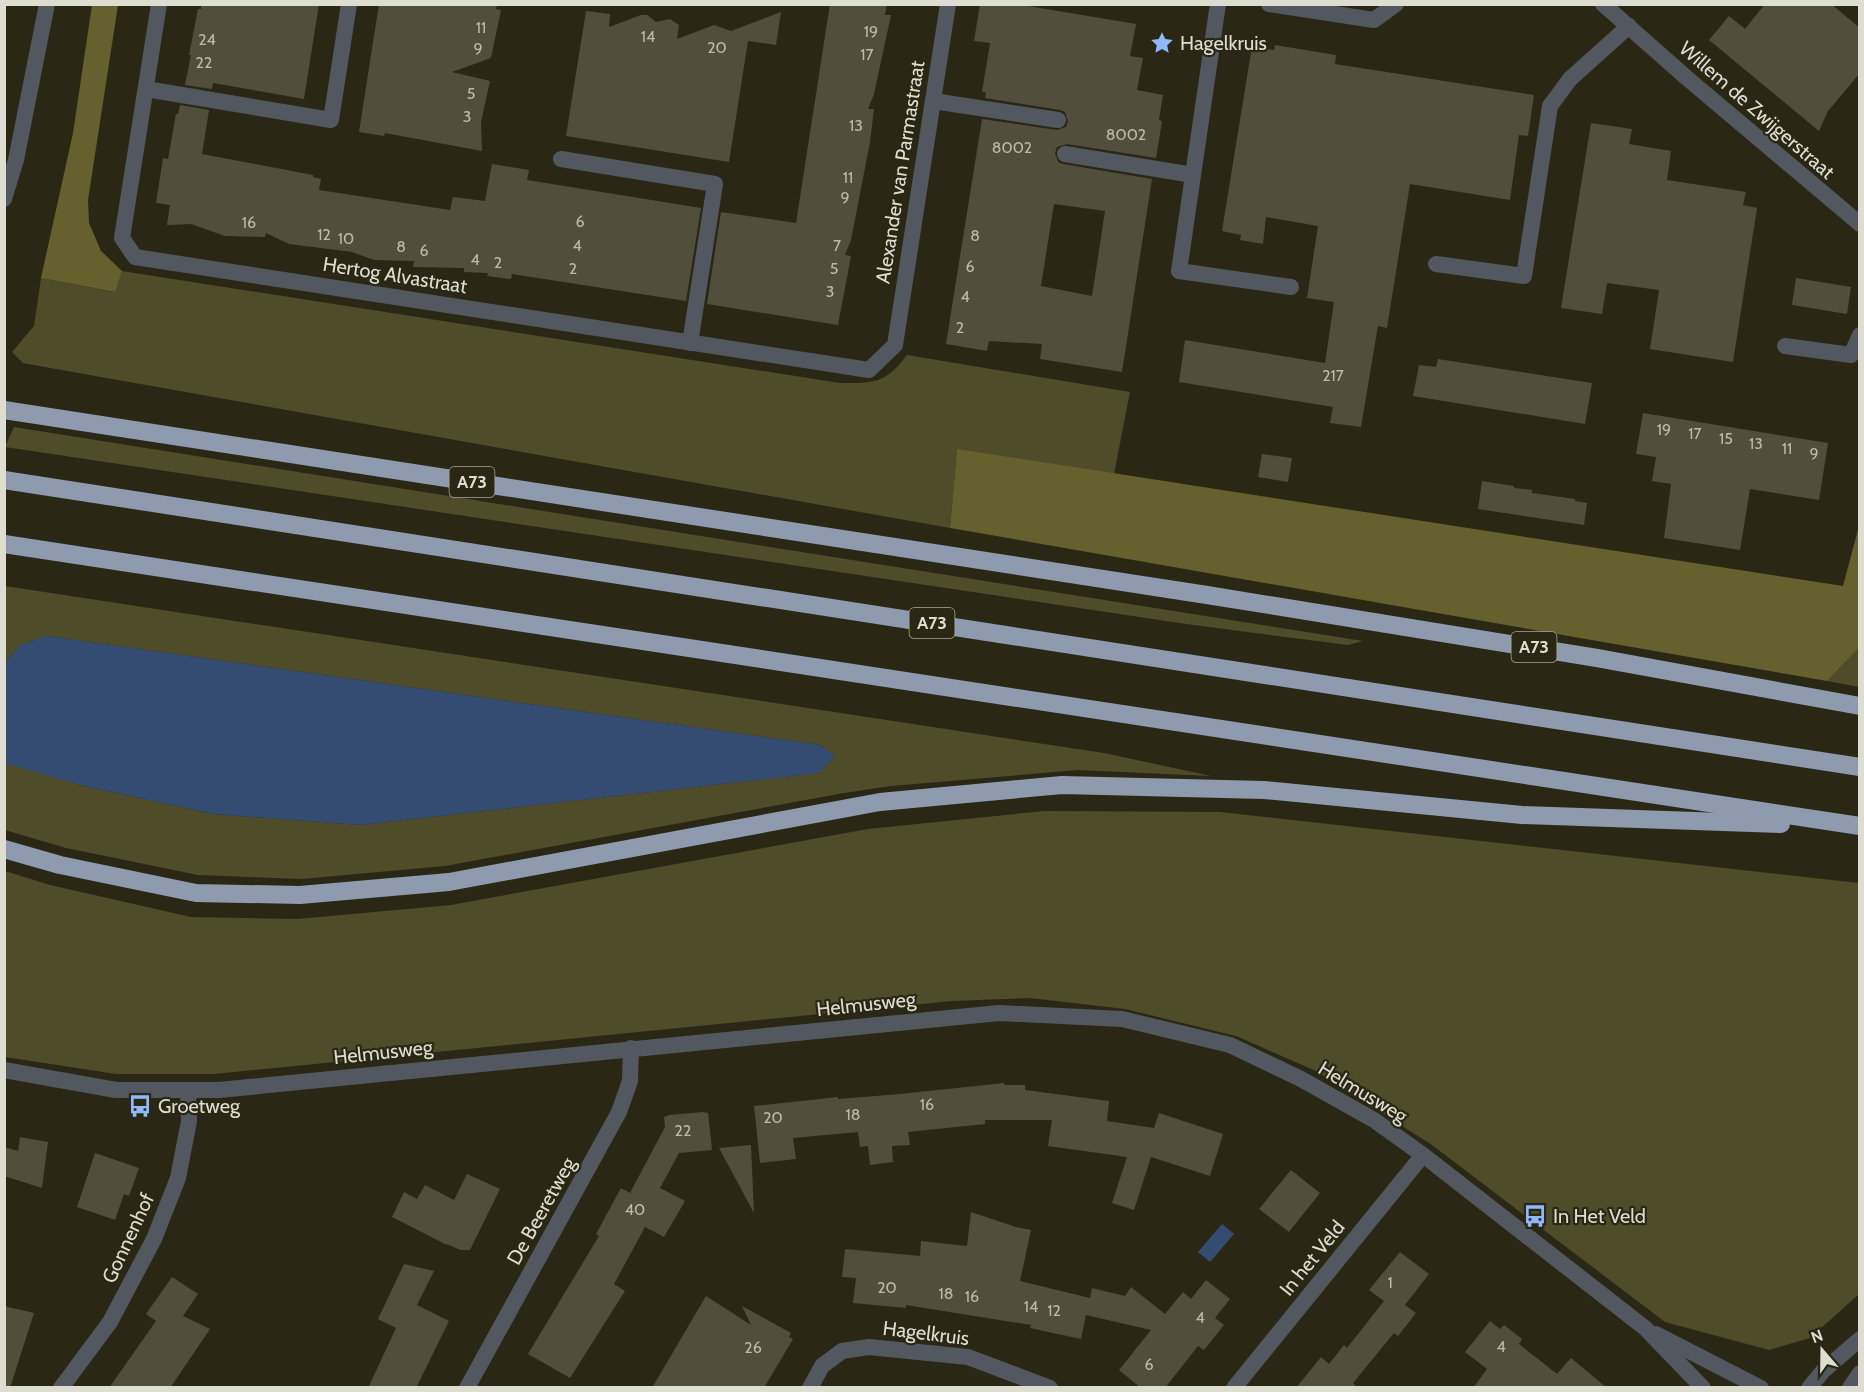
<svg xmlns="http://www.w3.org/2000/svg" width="1864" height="1392" viewBox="0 0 1864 1392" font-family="Cabin,sans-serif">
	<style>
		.green { fill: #4e4c29 }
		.forest { fill: #65612f }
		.water { fill: #354c72 }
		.building { fill: #514f3b; fill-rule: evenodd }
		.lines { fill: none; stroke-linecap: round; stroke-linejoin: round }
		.service { stroke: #535860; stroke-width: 16 }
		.minor { stroke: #535860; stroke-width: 16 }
		.tertiary { stroke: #535860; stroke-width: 16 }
		.motorway { stroke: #8e9aae; stroke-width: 18 }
		.labels { text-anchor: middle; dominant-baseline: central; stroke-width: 4.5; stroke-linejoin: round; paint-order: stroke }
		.number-label { font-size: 16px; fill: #bbbaac }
		.shield { fill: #2a2815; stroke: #a8a799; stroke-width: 1.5 }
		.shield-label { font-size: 18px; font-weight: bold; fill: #deddd1 }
		.poi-label { font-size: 20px; fill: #deddd1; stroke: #2a2815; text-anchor: start }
		.street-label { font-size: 20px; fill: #deddd1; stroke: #2a2815 }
	</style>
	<rect width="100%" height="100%" fill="#2a2815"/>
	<g class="green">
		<path d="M 122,271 L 840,383 C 874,383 885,384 907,355 L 1130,392 L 1114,474 L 957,450 L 950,528 L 67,371 L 23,363 L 12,352 L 34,326 L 41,278 L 114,292 Z"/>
		<polygon points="14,427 1363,641 1348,645 1186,624 5,447"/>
		<polygon points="5,586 1104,753 1211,776 1078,770 891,786 844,793 445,866 302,879 198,875 66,848 5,830 4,761 80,785 213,814 361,825 818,773 835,756 820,745 47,636 20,645 5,663"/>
		<polygon points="1859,648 1859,687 1827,681"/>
		<polygon points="1044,811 1220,812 1859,883 1859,1294 1810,1338 1769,1350 1665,1322 1432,1145 1316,1071 1236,1036 1125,1009 1030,998 952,1001 214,1074 116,1074 5,1057 5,871 50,885 191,917 297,919 451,905 868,829"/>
	</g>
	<g class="forest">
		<polygon points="92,5 118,5 88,200 89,223 101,251 122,271 115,292 41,278 73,133"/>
		<polygon points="957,449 1843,586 1859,526 1859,648 1827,681 950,528"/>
	</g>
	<g class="water">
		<polygon points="47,636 820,745 835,756 819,773 361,825 213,814 80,785 5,763 5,663 20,645"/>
		<polygon points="1222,1224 1234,1234 1210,1262 1198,1252"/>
	</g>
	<g class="building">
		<polygon points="201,4 319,4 304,99 213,83 212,89 185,85 191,55 189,55 198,9 201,9"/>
		<polygon points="379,4 497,4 496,9 501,10 491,58 452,72 490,81 481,122 482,151 385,133 384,136 359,132"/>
		<polygon points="830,4 887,4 885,15 891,15 874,94 868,109 874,109 870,142 851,240 845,255 851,256 838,325 707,304 721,212 796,223"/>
		<path d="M 980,4 L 1016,4 L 1136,24 L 1130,56 L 1143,58 L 1137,90 L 1163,95 L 1159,120 L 1162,121 L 1156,158 L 1067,144 L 1057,147 L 1055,153 L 1058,162 L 1063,164 L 1152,179 L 1122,372 L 1040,359 L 1042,344 L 989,341 L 987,351 L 946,344 L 982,119 L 1057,130 L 1066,127 L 1068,121 L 1065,112 L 1060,110 L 985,98 L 986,92 L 982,92 L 990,43 L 974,41 ZM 1054,204 L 1105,211 L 1092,296 L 1041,286 Z"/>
		<polygon points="1765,4 1831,4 1860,28 1860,73 1828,111 1819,131 1709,40 1729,16 1745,29"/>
		<polygon points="586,11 610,14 609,27 641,15 647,15 656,22 670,19 679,25 677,39 714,25 731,31 781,12 776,45 748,41 729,162 566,136"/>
		<polygon points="1275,45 1336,55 1335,64 1534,95 1528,136 1519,135 1510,200 1410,184 1387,328 1378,326 1361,427 1330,423 1333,407 1179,382 1185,340 1325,363 1334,302 1307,298 1318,226 1266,217 1263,244 1240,240 1241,235 1222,231 1252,46 1274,50"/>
		<polygon points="180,105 209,110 202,154 313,175 313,177 321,179 319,190 450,210 453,197 485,201 492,164 529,170 527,180 701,208 686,301 512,274 511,279 487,276 488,273 464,272 464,268 413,267 414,261 374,260 352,252 289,244 266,233 265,237 225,236 191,224 167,225 170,205 156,203 163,158 168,159 176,114 178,114"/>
		<polygon points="1591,123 1632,129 1629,144 1671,151 1667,180 1746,192 1743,205 1757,208 1733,362 1650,349 1659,290 1607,283 1602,314 1561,308"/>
		<polygon points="1796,278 1851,287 1847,314 1792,305"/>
		<polygon points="1438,359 1592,383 1585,424 1413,396 1419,365 1436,367"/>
		<polygon points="1643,413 1828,443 1819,500 1750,489 1740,550 1664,538 1671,484 1652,481 1656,457 1636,454"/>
		<polygon points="1262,454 1292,458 1288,482 1258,477"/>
		<polygon points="1482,481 1514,486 1514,488 1532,490 1532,493 1575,499 1575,501 1587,503 1584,525 1478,509"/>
		<polygon points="1004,1083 1004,1085 1025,1085 1025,1090 1109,1101 1107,1121 1154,1128 1159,1113 1223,1134 1210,1176 1151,1157 1134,1210 1112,1203 1127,1157 1048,1146 1052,1120 985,1120 985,1124 908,1132 910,1145 892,1146 893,1162 870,1165 868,1146 860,1147 858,1132 793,1138 796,1159 760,1163 754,1106 838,1097 838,1099 900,1094"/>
		<polygon points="703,1112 708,1113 712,1150 679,1153 660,1188 685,1201 664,1237 645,1227 614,1284 625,1291 570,1378 528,1354 599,1236 596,1234 621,1188 630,1193 665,1127 664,1117 669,1115"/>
		<polygon points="20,1137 48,1142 42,1188 4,1176 4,1147 18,1151"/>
		<polygon points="751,1145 754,1213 719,1148"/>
		<polygon points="95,1153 139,1168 129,1196 124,1194 115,1220 77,1207"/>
		<polygon points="1291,1170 1320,1193 1289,1232 1259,1209"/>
		<polygon points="467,1174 500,1189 470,1250 460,1250 447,1244 447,1245 392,1217 404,1192 417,1199 425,1185 454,1200"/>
		<polygon points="971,1212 1016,1227 1031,1230 1020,1281 1090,1298 1092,1288 1125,1296 1131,1287 1165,1314 1183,1292 1191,1299 1206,1280 1230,1299 1215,1318 1224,1325 1204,1350 1198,1346 1165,1388 1141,1388 1119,1370 1151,1330 1086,1315 1081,1339 1030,1328 1031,1325 906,1305 906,1308 853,1303 856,1278 842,1277 845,1249 920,1256 921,1241 967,1246"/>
		<polygon points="1400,1252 1429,1274 1405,1305 1416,1313 1398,1336 1394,1333 1353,1383 1358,1388 1296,1388 1321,1357 1329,1364 1344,1345 1347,1348 1384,1301 1369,1290"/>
		<polygon points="404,1264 434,1271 417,1305 449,1321 416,1388 368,1388 396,1328 378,1319"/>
		<polygon points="172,1277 198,1294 183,1316 210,1329 170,1388 109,1388 156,1321 146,1314"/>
		<polygon points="706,1296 751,1325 742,1306 791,1333 789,1337 793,1339 764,1388 652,1388"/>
		<polygon points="4,1306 34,1313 10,1388 4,1388"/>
		<polygon points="1490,1321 1500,1329 1504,1325 1522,1339 1519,1344 1557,1374 1571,1358 1607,1388 1473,1388 1487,1369 1465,1352"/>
	</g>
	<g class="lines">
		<g class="service">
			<polyline points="146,89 331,120 349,4"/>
			<polyline points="933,101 1058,120"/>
			<polyline points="1065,154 1193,175"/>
			<polyline points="561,159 715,184 690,343"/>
			<polyline points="1436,264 1524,276 1550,106 1570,79 1629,26"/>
			<polyline points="1179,271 1291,287"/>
			<polyline points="1785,346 1851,355 1860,335"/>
		</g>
		<g class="minor">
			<polyline points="159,4 122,238 135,257 869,370 895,345 948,4"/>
			<polyline points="1269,4 1374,20 1396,4"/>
			<polyline points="1603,4 1688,79 1860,224"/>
			<polyline points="1179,271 1218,4"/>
			<polyline points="61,1388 110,1322 154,1239 178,1178 189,1121 188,1090"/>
			<polyline points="467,1388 619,1112 630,1081 631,1048"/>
			<polyline points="810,1388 822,1366 842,1351 869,1347 968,1357 1050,1388"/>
			<polyline points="1234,1388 1423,1155"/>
		</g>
		<g class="tertiary">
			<polyline points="4,199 16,160 47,4"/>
			<polyline points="4,1070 116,1090 219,1090 999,1013 1122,1019 1230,1045 1301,1079 1374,1120 1423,1155 1645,1328 1703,1388"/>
			<polyline points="1656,1334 1761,1388"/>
			<polyline points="1809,1388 1823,1371 1860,1339"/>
			<polyline points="1850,1388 1860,1373"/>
		</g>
		<g class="motorway">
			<polyline points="4,410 1207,595 1597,658 1860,706"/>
			<polyline points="4,480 1860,767"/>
			<polyline points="4,544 1860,826"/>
			<polyline points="4,849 60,865 196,893 300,895 449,882 880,802 1062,785 1264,790 1522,815 1781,824"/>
		</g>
	</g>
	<defs>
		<g id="sight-bare" transform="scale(1.8)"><path d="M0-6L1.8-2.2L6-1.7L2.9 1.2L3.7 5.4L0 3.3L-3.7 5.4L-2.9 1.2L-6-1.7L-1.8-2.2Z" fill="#8fb8fd" stroke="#2a2815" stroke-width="2.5" paint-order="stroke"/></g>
		<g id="bus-bare" transform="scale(1.8)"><path d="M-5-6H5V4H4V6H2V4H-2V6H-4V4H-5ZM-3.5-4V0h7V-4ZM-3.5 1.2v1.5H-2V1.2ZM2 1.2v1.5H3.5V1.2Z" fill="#8fb8fd" stroke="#2a2815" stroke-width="2.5" paint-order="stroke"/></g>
	</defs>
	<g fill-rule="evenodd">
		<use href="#sight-bare" x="1162" y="43"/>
		<use href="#bus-bare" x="140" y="1106"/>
		<use href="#bus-bare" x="1535" y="1216"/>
	</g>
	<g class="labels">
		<g class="number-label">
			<text x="481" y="27">11</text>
			<text x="871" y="31">19</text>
			<text x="648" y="36">14</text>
			<text x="207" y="39">24</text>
			<text x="717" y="47">20</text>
			<text x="478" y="48">9</text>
			<text x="867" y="54">17</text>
			<text x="204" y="62">22</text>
			<text x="471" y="93">5</text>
			<text x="467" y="116">3</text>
			<text x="856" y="125">13</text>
			<text x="1126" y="134">8002</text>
			<text x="1012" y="147">8002</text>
			<text x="848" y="177">11</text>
			<text x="845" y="197">9</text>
			<text x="580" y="221">6</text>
			<text x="249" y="222">16</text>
			<text x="324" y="234">12</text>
			<text x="975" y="235">8</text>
			<text x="346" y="238">10</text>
			<text x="577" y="245">4</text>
			<text x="837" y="245">7</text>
			<text x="401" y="246">8</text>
			<text x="424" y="250">6</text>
			<text x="475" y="259">4</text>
			<text x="498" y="262">2</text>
			<text x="970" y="266">6</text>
			<text x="573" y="268">2</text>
			<text x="834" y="268">5</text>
			<text x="830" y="291">3</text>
			<text x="965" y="296">4</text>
			<text x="960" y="327">2</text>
			<text x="1333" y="375">217</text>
			<text x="1664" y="429">19</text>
			<text x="1695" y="433">17</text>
			<text x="1726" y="438">15</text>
			<text x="1756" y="443">13</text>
			<text x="1787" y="448">11</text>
			<text x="1814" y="453">9</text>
			<text x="927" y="1104">16</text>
			<text x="853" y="1114">18</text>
			<text x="773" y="1117">20</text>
			<text x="683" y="1130">22</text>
			<text x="635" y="1209">40</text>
			<text x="1390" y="1282">1</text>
			<text x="887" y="1287">20</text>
			<text x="946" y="1293">18</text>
			<text x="972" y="1296">16</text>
			<text x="1031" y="1306">14</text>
			<text x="1054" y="1310">12</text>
			<text x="1200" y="1317">4</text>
			<text x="1501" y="1346">4</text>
			<text x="753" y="1347">26</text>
			<text x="1149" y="1364">6</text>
		</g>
		<g class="shield">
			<rect x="449.5" y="467" width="45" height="30" rx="4.5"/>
			<rect x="909.5" y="608" width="45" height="30" rx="4.5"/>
			<rect x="1511.5" y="632" width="45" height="30" rx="4.5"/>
		</g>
		<g class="shield-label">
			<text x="472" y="482">A73</text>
			<text x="932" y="623">A73</text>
			<text x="1534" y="647">A73</text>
		</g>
		<g class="poi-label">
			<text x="1180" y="43">Hagelkruis</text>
			<text x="158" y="1106">Groetweg</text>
			<text x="1553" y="1216">In Het Veld</text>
		</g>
		<g class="street-label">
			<text transform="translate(1757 110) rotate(41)">Willem de Zwijgerstraat</text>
			<text transform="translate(900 172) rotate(-81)">Alexander van Parmastraat</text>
			<text transform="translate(395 275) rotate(9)">Hertog Alvastraat</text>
			<text transform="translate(866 1004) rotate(-6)">Helmusweg</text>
			<text transform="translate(383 1052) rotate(-6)">Helmusweg</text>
			<text transform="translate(1363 1092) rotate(31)">Helmusweg</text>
			<text transform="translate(541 1211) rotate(-61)">De Beeretweg</text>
			<text transform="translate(128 1238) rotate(-65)">Gonnenhof</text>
			<text transform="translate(1312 1258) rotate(-51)">In het Veld</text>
			<text transform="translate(926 1333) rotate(7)">Hagelkruis</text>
		</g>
	</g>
	<rect width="1864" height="1392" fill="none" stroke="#deddd1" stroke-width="12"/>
	<g transform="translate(1822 1350) rotate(340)" stroke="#2a2815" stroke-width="4.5" paint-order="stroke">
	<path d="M0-4.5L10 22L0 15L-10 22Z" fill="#deddd1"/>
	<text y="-9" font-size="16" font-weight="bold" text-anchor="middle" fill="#deddd1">N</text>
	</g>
</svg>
